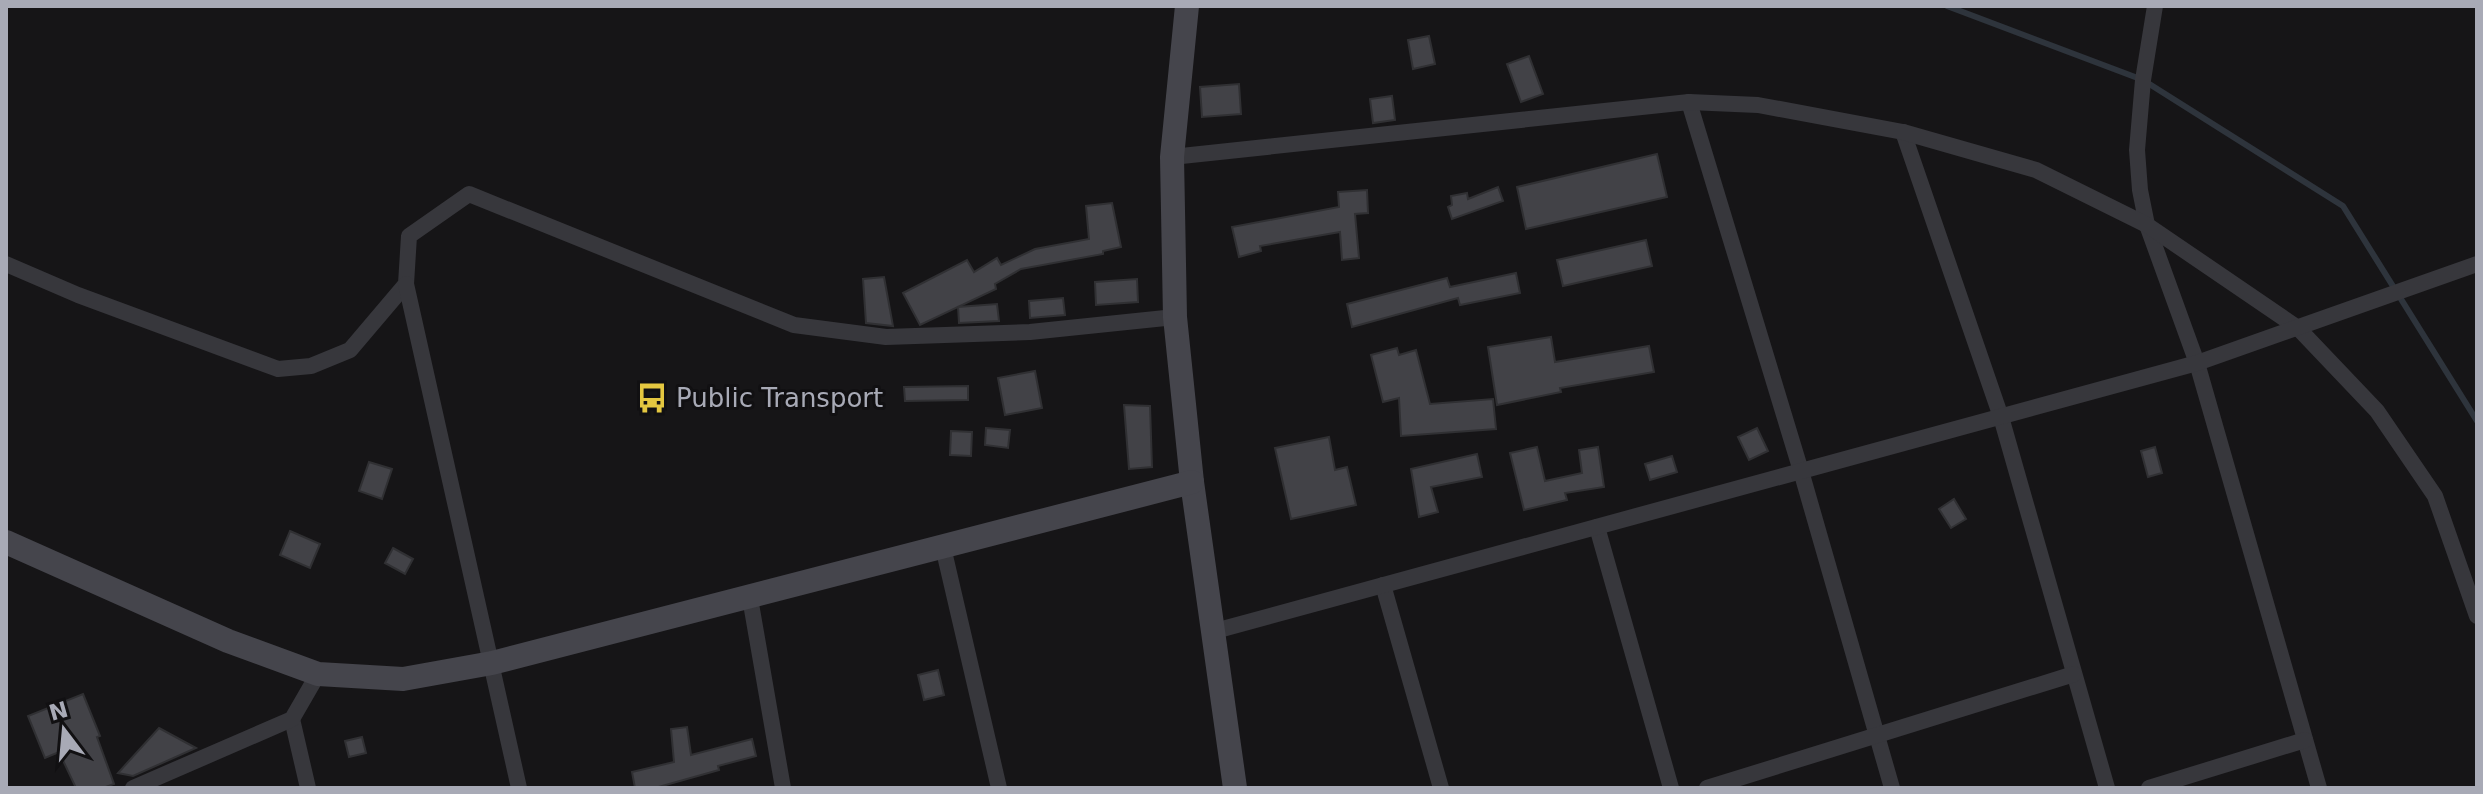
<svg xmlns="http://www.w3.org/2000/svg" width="2483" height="794" viewBox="0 0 2483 794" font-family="'DejaVu Sans',sans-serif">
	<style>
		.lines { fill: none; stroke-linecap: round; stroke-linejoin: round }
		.stream { stroke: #2e343c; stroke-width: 6 }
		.building { fill: #424247; stroke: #303033; stroke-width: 2 }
		.street { stroke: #37373c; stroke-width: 16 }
		.secondary { stroke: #45454c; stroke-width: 24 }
		.labels { text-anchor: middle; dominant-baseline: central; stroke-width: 6; stroke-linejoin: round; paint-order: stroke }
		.poi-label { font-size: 26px; fill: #a8aab6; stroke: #111012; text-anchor: start }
	</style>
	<rect width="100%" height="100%" fill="#161517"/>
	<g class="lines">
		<polyline class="stream" points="1947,6 2143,80 2343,206 2477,421"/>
	</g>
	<g class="building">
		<polygon points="1429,36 1435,64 1413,69 1408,40"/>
		<polygon points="1529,56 1543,94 1521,102 1507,64"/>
		<polygon points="1239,84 1241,114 1202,117 1200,87"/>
		<polygon points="1392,96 1395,120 1373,123 1370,99"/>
		<polygon points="1657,154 1667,197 1526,229 1517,187"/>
		<polygon points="1498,187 1503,201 1452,219 1448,207 1452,205 1451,196 1467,193 1468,199"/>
		<polygon points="1367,190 1368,213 1355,214 1359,258 1342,260 1340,232 1260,246 1261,251 1239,257 1232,227 1339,207 1338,192"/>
		<polygon points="1112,203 1121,247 1103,251 1103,254 1021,269 995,284 996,289 920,325 903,293 967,260 974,272 997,258 1001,265 1035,249 1089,239 1086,206"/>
		<polygon points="1646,240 1652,266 1563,286 1557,260"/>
		<polygon points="1516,273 1520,293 1460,305 1458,298 1352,327 1347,304 1447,278 1450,287"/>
		<polygon points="884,277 893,326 866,323 863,279"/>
		<polygon points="1137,279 1138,302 1096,305 1095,282"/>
		<polygon points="1063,298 1065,315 1030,318 1029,301"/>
		<polygon points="997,304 999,321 959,323 958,307"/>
		<polygon points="1551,337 1555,362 1649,346 1654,372 1560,388 1561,392 1497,405 1488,347"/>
		<polygon points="1397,348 1399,355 1416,350 1430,404 1493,399 1496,429 1401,436 1399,398 1383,402 1371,355"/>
		<polygon points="1035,371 1042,408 1005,415 998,378"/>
		<polygon points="968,386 968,400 905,401 904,387"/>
		<polygon points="1124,405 1150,406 1152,467 1129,469"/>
		<polygon points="986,428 1010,430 1008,448 985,445"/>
		<polygon points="1757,428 1768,451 1749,460 1738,437"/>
		<polygon points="951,431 972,432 971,456 950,455"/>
		<polygon points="1329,437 1335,470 1347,467 1356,505 1291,519 1275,448"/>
		<polygon points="1537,447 1545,481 1582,473 1579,450 1598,447 1604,487 1565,493 1567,500 1524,510 1510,453"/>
		<polygon points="2155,447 2162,473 2148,477 2141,451"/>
		<polygon points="1477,454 1482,477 1431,487 1438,512 1419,517 1411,469"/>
		<polygon points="1672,456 1677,472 1650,480 1645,464"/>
		<polygon points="369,462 392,469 382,499 359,491"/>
		<polygon points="1954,499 1966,519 1951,528 1939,509"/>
		<polygon points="290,531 320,544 310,568 280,555"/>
		<polygon points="393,548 413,559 405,574 385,563"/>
		<polygon points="938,670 944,695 924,700 918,675"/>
		<polygon points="83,694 100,736 97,737 114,784 103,788 76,788 59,752 45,758 28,716"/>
		<polygon points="687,727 691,755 752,739 756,756 718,766 719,770 655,788 635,788 632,772 674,762 671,729"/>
		<polygon points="159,728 196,748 133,776 118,773"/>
		<polygon points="362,737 366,753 349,757 345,741"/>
	</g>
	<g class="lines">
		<g class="street">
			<polyline points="2155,6 2143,80 2137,150 2140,190 2147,225 2197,363 2319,788"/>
			<polyline points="1689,102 1801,471 1892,788"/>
			<polyline points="1903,132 2001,417 2107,788"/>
			<polyline points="1172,157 1689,102 1758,105 1903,132 2036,170 2147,225 2298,328 2377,411 2435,496 2477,616"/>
			<polyline points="6,264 78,295 278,369 311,366 350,350 406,284 409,236 469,194 794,325 886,337 1030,332 1175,317"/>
			<polyline points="406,284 519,788"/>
			<polyline points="1597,527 1671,788"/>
			<polyline points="943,547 999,788"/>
			<polyline points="1383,585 1441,788"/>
			<polyline points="750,598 783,788"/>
			<polyline points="1215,631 2197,363 2477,264"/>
			<polyline points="292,719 308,788"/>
			<polyline points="133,788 292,719 318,674"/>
			<polyline points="1707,788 2074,674"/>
			<polyline points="2149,788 2305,740"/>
		</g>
		<g class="secondary">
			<polyline points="1187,6 1172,157 1175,317 1192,482 1235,788"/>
			<polyline points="6,542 228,641 318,674 403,679 492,663 1192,482"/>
		</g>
	</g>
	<defs>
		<g id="bus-bare" transform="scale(2.4)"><path d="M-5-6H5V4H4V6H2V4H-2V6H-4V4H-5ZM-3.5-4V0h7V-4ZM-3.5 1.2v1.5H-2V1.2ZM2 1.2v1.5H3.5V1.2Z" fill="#e4c740" stroke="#111012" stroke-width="2.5" paint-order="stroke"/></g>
	</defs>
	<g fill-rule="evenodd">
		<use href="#bus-bare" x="652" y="398"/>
	</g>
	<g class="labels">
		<g class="poi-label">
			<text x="676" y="398">Public Transport</text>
		</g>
	</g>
	<rect width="2483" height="794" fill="none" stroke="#a8aab6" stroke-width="16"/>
	<g transform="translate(64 730) rotate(344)" stroke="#111012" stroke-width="6" paint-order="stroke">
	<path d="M0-6L14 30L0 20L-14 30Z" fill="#a8aab6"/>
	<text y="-12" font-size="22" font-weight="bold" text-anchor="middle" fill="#a8aab6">N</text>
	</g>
</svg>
